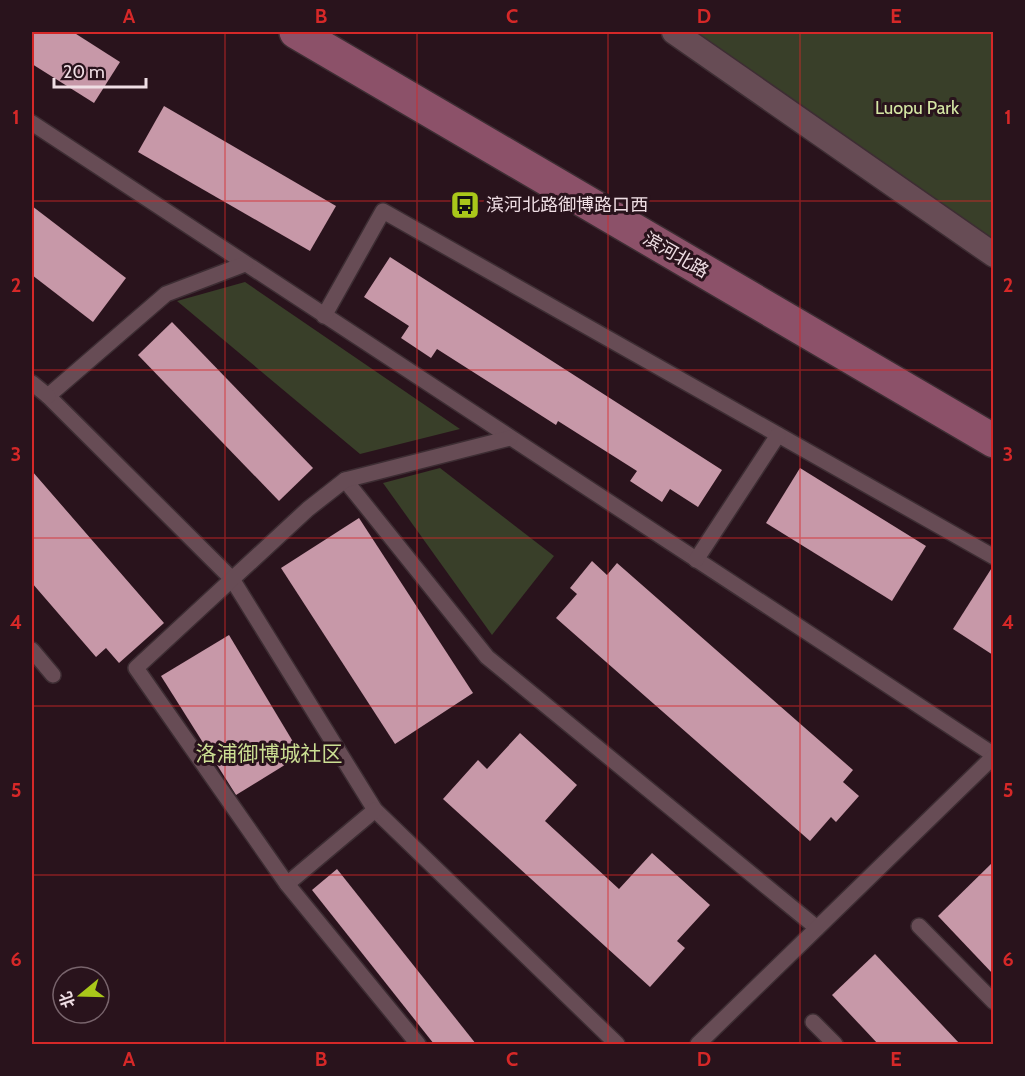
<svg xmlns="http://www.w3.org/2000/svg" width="1025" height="1076" viewBox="0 0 1025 1076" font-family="Cabin,'Noto Sans SC',sans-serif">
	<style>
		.green { fill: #393f29 }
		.building { fill: #c798a8 }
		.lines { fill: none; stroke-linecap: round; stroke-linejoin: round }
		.service-casing { stroke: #3d2d33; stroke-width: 18 }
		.pedestrian-casing { stroke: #3d2d33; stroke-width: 27 }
		.secondary-casing { stroke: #3d2d33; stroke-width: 36 }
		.service { stroke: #674c55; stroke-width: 15 }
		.pedestrian { stroke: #674c55; stroke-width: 24 }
		.secondary { stroke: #8c5169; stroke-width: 33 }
		.grid { fill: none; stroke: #d62828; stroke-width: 1.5; stroke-opacity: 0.55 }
		.labels { text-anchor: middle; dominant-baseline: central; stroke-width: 6; stroke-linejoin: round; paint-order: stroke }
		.park-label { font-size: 18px; fill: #d5e7a4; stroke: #29131c }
		.poi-label { font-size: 18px; fill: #efdee4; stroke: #29131c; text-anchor: start }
		.street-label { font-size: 18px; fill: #efdee4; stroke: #29131c }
		.quarter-label { font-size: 21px; fill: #cbde93; stroke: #29131c }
		.neatline { fill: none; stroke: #d62828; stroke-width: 2 }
		.grid-label { font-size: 20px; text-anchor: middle; font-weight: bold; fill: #d62828 }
	</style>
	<rect width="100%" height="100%" fill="#29131c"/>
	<g class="green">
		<polygon points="674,32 993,32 993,255"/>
		<polygon points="245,282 460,429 360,454 177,301"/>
		<polygon points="440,468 554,556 492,635 383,483"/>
	</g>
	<g class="building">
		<polygon points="32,32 73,32 120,62 94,103 32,64"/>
		<polygon points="164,106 336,206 310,251 138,152"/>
		<polygon points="32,206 126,278 93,322 32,275"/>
		<polygon points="390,257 722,470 698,507 670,489 662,502 630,481 637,471 558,421 556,425 437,349 431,358 401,338 409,326 364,297"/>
		<polygon points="172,322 313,468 279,501 138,355"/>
		<polygon points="800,468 926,546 892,601 766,523"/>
		<polygon points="32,471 164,623 119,663 106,648 96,657 32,583"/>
		<polygon points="359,518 473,693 395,744 281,568"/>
		<polygon points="592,561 607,575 617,563 853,770 843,782 859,796 836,822 831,817 810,841 556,618 577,594 570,588"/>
		<polygon points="993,566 993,655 953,629"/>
		<polygon points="229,635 301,755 236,795 161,676"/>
		<polygon points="520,733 577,785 545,821 619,889 652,853 710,905 677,941 685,948 650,987 443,799 478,760 487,769"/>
		<polygon points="993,862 993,974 938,916"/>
		<polygon points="337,869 476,1044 434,1044 312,890"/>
		<polygon points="875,954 960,1044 878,1044 832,995"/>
	</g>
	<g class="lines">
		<g class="service-casing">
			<g id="service">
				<polyline points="32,123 994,755"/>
				<polyline points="245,264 166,294 48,396 232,579 375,810 617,1044"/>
				<polyline points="324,316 383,211 994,557"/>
				<polyline points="32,383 48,396"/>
				<polyline points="345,480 487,657 817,928"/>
				<polyline points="696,560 778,435"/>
				<polyline points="32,650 53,675"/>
				<polyline points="287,884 375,810"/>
				<polyline points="919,926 994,1002"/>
				<polyline points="813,1022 835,1044"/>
				<polyline points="418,1044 287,884 136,668 308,509 345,480 510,438"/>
				<polyline points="698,1044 994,756"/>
			</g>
		</g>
		<g class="pedestrian-casing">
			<polyline id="pedestrian" points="674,32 994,255"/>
		</g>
		<g class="secondary-casing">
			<polyline id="secondary" points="296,32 994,441"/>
		</g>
		<use href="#service" class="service"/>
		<use href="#pedestrian" class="pedestrian"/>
		<use href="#secondary" class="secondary"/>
	</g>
	<path class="grid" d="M 225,32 L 225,1044M 417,32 L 417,1044M 608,32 L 608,1044M 800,32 L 800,1044M 32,201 L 994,201M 32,370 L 994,370M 32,538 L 994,538M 32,706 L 994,706M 32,875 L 994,875"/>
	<defs>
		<g id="bus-square" transform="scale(1.5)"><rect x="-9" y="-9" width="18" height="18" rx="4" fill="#a9c71a" stroke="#29131c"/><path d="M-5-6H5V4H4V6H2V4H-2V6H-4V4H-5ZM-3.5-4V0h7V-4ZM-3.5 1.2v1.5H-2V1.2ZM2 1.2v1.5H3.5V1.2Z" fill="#111"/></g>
	</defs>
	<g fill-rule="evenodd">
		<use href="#bus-square" x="465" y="205"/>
	</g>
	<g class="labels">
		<g class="park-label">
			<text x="917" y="108">Luopu Park</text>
		</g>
		<g class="poi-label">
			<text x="486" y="205">滨河北路御博路口西</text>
		</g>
		<g class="street-label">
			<text transform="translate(676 255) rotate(30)">滨河北路</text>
		</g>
		<g class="quarter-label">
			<text x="269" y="753">洛浦御博城社区</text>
		</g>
	</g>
	<rect width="1025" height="1076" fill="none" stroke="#29131c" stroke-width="66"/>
	<g transform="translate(81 995) rotate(251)"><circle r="28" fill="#29131c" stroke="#78646c" stroke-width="1.5"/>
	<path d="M0-4.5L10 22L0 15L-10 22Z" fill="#a9c71a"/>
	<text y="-9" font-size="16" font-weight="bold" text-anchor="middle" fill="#efdee4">北</text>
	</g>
	<path d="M54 78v9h92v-9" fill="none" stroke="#efdee4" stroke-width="3"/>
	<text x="63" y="78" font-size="18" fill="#efdee4" stroke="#29131c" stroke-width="4.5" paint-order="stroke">20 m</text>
	<rect x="33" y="33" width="959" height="1010" class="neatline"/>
	<g class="grid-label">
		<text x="129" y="23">A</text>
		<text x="321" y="23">B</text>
		<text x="512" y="23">C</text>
		<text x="704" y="23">D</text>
		<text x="896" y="23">E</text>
		<text x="16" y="124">1</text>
		<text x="1008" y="124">1</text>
		<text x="16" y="292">2</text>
		<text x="1008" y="292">2</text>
		<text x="16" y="461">3</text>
		<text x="1008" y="461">3</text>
		<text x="16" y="629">4</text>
		<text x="1008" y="629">4</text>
		<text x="16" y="797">5</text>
		<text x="1008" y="797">5</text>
		<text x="16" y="966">6</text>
		<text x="1008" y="966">6</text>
		<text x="129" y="1066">A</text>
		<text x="321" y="1066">B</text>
		<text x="512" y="1066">C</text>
		<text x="704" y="1066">D</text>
		<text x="896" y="1066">E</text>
	</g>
</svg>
